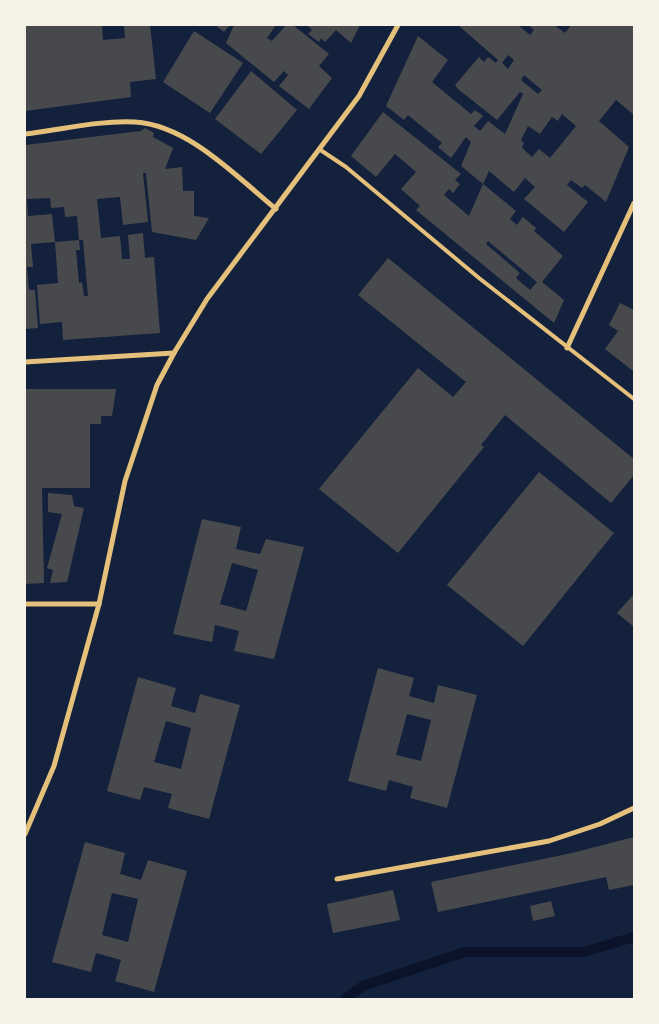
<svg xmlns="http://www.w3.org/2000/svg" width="659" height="1024" viewBox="0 0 659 1024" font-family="Signika,sans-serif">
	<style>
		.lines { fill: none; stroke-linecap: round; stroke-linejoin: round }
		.stream { stroke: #0b132b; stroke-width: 10 }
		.building { fill: #48494c; fill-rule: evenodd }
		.service { stroke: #e5c07b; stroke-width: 4 }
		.minor { stroke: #e5c07b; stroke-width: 5 }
	</style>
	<rect width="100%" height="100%" fill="#14213d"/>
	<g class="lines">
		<polyline class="stream" points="345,999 363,986 465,952 584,952 634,937"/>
	</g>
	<g class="building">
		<polygon points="25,25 102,25 103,40 125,38 124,25 150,25 156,79 130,82 131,97 25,111"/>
		<polygon points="215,25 230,25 224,32"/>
		<polygon points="234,25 276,25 267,38 272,41 286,25 293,25 329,54 319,66 332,78 309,109 279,86 288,75 284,71 274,82 226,43"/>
		<polygon points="307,25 360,25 351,43 336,30 325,42 321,38 319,42 308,34 312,30"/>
		<path d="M 458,25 L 518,25 L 530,35 L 534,30 L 528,25 L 554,25 L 565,33 L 571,25 L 634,25 L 634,115 L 616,100 L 599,121 L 629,147 L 606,202 L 585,185 L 582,188 L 571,180 L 567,185 L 588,202 L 564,232 L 524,199 L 535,187 L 525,178 L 514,192 L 489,171 L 483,184 L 516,211 L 510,219 L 517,225 L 523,217 L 536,228 L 534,231 L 563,256 L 542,282 L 564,300 L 554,323 L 416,210 L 420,206 L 401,189 L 416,172 L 395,154 L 376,177 L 351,156 L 383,112 L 461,174 L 455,180 L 460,184 L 453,193 L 449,189 L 444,195 L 469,216 L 483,184 L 461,166 L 471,142 L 466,137 L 451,158 L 438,147 L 442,143 L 408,115 L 404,120 L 386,106 L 418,36 L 448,60 L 432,82 L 471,114 L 475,110 L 483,116 L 474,126 L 480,131 L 488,121 L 505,134 L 523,94 L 520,92 L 497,120 L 458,89 L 455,85 L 479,57 L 484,62 L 488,57 L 496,63 L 498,60 ZM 508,55 L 514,60 L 508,69 L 502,63 ZM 524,75 L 542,90 L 538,94 L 521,80 ZM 562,114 L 576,126 L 550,158 L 539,149 L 532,157 L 522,148 L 524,143 L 521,140 L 528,126 L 540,134 L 552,117 L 558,121 ZM 488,241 L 537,282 L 530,290 L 516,278 L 520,273 L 486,244 Z"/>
		<polygon points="194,31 243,63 210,113 163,82"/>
		<polygon points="251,71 297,110 261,154 215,119"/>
		<polygon points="145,128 154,133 153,137 173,148 165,169 182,167 183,191 194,191 194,216 209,218 196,240 152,232 146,173 143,173 148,222 123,225 120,197 97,199 101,238 120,236 122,259 130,259 128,235 143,233 145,258 154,257 160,333 63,340 62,322 40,324 37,285 58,283 55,242 79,240 80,250 76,250 79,283 82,282 84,296 88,296 83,240 79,240 77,216 65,217 64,207 51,208 50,198 27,199 28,216 52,214 55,242 31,244 33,267 27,267 29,290 35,290 38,328 25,329 25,145 141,131"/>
		<polygon points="388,258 634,459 634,475 611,503 505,415 481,445 484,447 398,553 319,489 418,368 453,397 466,382 358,295"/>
		<polygon points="620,303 634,310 633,371 605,349 618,331 609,325"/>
		<polygon points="25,389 116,389 112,416 101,416 101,424 90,424 90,488 42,488 44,583 25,584"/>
		<polygon points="539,472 614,533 523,646 447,585"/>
		<polygon points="48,493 72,495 74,506 84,508 67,582 50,583 53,570 47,568 62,514 48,512"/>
		<path d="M 202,519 L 241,527 L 236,549 L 260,554 L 266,539 L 304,547 L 274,659 L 234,651 L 239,631 L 215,625 L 212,642 L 173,634 ZM 232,563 L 258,570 L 246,611 L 220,604 Z"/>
		<polygon points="634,594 634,627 617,613"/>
		<path d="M 378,668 L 414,678 L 409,696 L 434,703 L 438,685 L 477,695 L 447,808 L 410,798 L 413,787 L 389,780 L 386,791 L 348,781 ZM 407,714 L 431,720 L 421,761 L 396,755 Z"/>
		<path d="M 138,677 L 176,688 L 171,706 L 195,713 L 200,694 L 240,705 L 209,819 L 168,808 L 172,794 L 144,787 L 140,800 L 107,791 ZM 166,721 L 191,728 L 181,769 L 154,762 Z"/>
		<polygon points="634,837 634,885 609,890 606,877 438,912 431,882 572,853"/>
		<path d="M 85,842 L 125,853 L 120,874 L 141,880 L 148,860 L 187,871 L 154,992 L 115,981 L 121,960 L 96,953 L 91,972 L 52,962 ZM 112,893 L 138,899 L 128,942 L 102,935 Z"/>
		<polygon points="393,890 400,920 333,933 327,904"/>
		<polygon points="551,901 555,916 533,921 530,906"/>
	</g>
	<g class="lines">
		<polyline class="service" points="319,149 346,167 479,278 634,399"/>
		<g class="minor">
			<path d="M 25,134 C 61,130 99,120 135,122 C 188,125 237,177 276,209"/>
			<polyline points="567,348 634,203"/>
			<polyline points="25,362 174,353"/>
			<polyline points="25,604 99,604"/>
			<polyline points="25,834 54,766 99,604 125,481 157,385 174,353 207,299 359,96 398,25"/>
			<polyline points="337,879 549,841 600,824 634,808"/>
		</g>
	</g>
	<rect width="659" height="1024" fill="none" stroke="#f6f1e7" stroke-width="52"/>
</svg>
